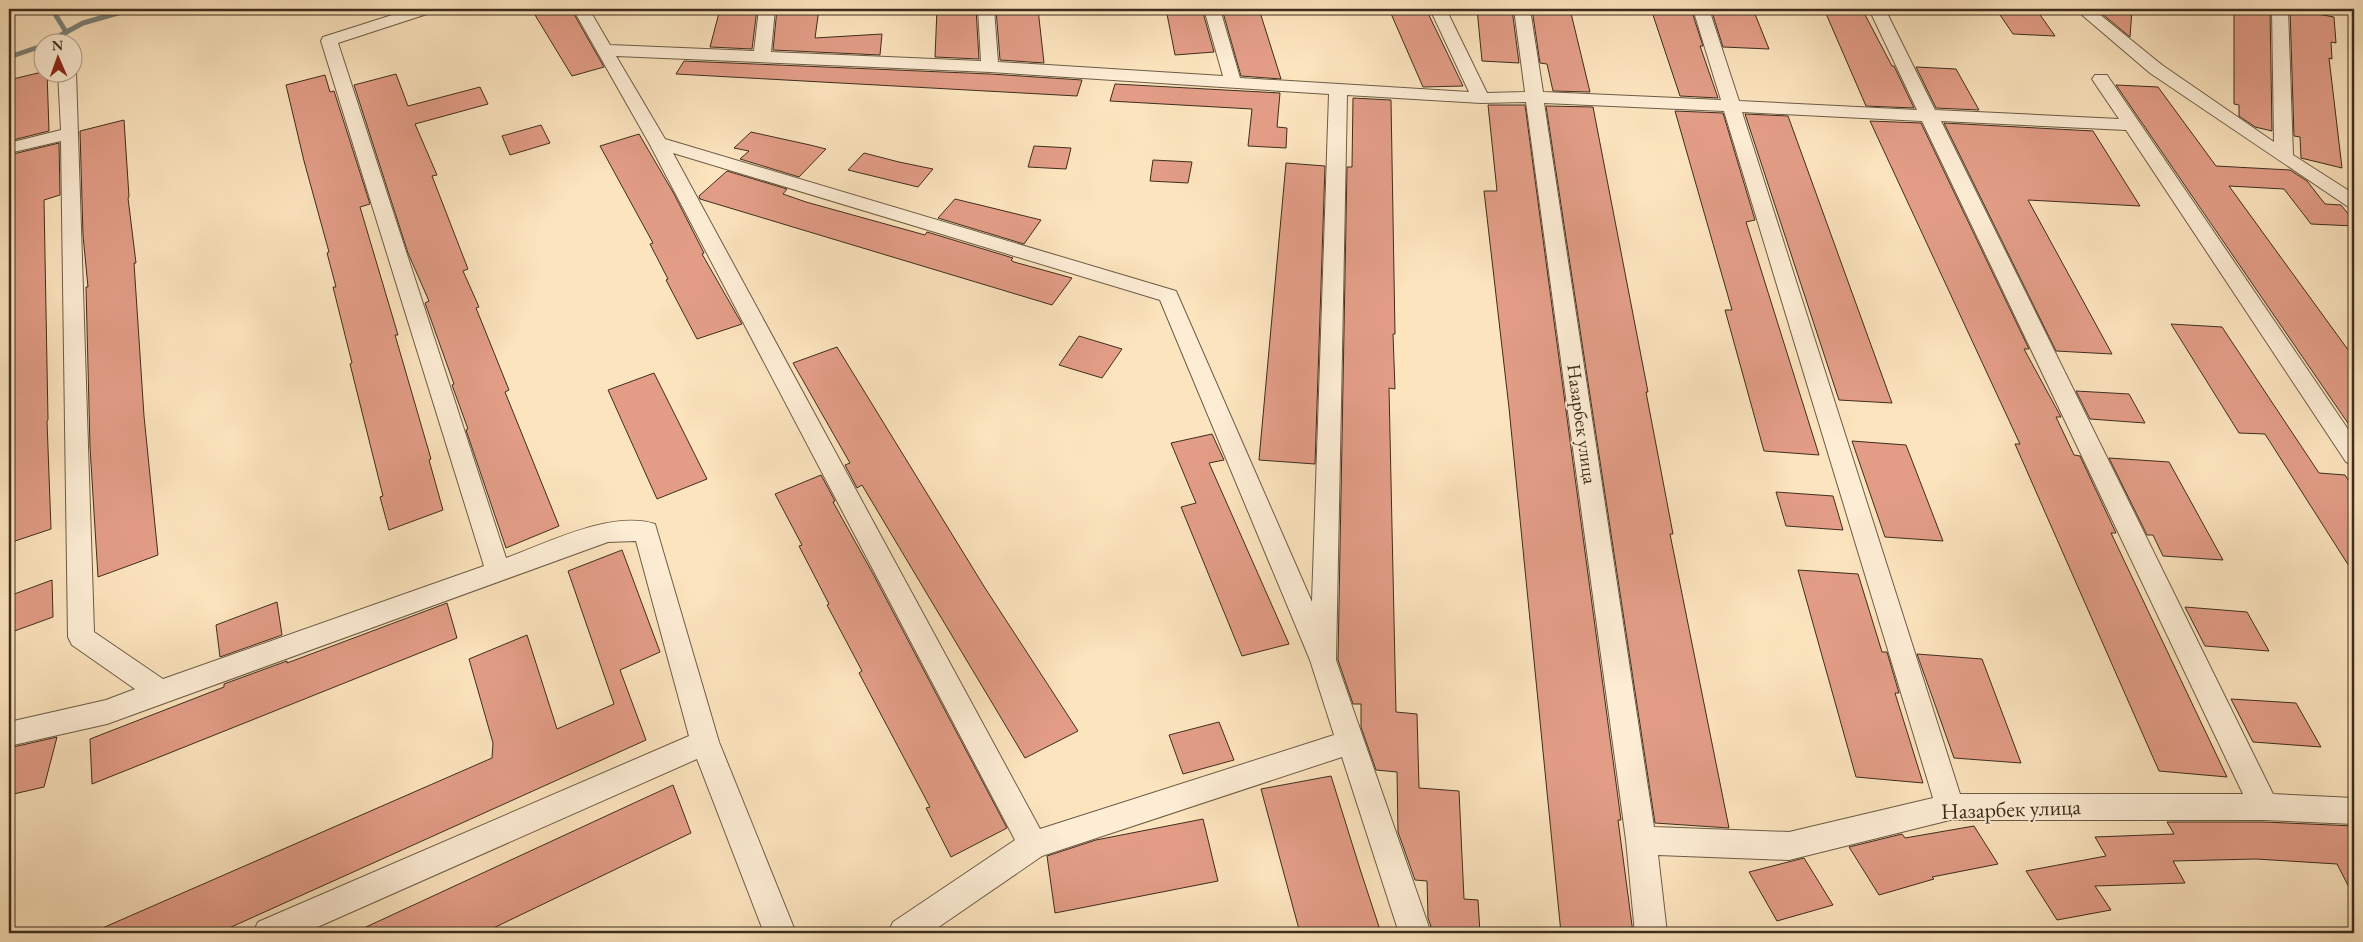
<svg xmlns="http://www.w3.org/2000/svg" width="2363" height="942" viewBox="0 0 2363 942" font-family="'EB Garamond',serif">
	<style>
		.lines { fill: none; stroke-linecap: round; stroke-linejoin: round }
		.stream { stroke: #7b837c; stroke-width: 5 }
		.building { fill: #e39d87; stroke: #3d2e1c }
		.street-casing { stroke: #6d5c44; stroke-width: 2 }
		.street { fill: #fdedd5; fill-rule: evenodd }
		.labels { text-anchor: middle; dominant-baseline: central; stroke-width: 4; stroke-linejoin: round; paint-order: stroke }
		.street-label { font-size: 19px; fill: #3d2e1c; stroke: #fdedd5 }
		.near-street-label { font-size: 22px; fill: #3d2e1c; stroke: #fdedd5 }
	</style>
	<rect width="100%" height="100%" fill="#fce4be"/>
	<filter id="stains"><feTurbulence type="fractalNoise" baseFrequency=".004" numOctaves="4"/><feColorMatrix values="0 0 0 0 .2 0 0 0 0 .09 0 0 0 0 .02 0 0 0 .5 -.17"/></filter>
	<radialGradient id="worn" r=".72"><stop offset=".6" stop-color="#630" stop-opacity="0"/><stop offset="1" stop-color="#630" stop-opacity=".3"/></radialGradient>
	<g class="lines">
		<g class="stream">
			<polyline points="52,9 66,32"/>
			<polyline points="48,42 83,23 132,9"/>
			<polyline points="9,57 42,46"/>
		</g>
	</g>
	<g class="building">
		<polygon points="560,9 571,9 604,67 572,76 535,15"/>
		<polygon points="720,9 757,9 752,49 710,47"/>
		<polygon points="777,9 819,9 815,38 882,34 880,55 773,50"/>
		<polygon points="937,9 976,9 979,59 935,57"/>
		<polygon points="996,9 1038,9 1044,63 1000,60"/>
		<polygon points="1166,9 1202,9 1214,52 1175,55"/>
		<polygon points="1222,9 1259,9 1281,79 1241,76"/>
		<polygon points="1389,9 1426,9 1463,86 1423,87"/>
		<polygon points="1477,9 1512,9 1519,63 1482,61"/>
		<polygon points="1532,9 1570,9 1590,92 1553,91 1547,64 1540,63"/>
		<polygon points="1651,9 1691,9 1703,46 1700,46 1718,98 1680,96"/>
		<polygon points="1711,9 1753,9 1769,49 1723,47"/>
		<polygon points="1824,9 1862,9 1892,66 1894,66 1914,108 1866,106"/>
		<polygon points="1996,9 2036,9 2055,36 2013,34"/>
		<polygon points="2096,9 2132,9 2130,37"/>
		<polygon points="2234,9 2270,9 2272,131 2255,127 2239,116 2239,105 2234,104"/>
		<polygon points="2290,9 2334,17 2336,43 2331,42 2332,59 2329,58 2342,168 2301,158 2300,137 2294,136"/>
		<polygon points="684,61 990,74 1082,80 1077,96 676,74"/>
		<polygon points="1916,67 1956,69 1979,110 1936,108"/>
		<polygon points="42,72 47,72 49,131 9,141 9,80"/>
		<polygon points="396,74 408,106 480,87 488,104 415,124 437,175 432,176 468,269 463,271 479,307 476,308 509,390 505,392 559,526 506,548 466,430 468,429 452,385 454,384 425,303 429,301 408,253 354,85"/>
		<polygon points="325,75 330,92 334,91 370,204 360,207 398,335 395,335 431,459 429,460 443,510 389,530 380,497 383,496 350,364 352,363 333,287 336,287 327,253 329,252 304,161 286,85"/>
		<polygon points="1115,84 1280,93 1277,127 1287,128 1286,148 1248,146 1252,109 1110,101"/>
		<polygon points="2116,85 2158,87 2216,166 2290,170 2307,181 2325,204 2341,205 2354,221 2354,226 2311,224 2284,189 2229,186 2354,358 2354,432"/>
		<polygon points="1353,98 1391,100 1395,334 1393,334 1395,389 1389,388 1396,712 1417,714 1419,788 1459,791 1464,899 1478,900 1480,933 1432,929 1428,918 1427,881 1415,880 1398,832 1397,772 1376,770 1361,727 1361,704 1353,704 1338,660 1347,167 1352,167"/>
		<polygon points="1488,105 1525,105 1621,820 1618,820 1633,933 1561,933 1509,408 1484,191 1497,191"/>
		<polygon points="1546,106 1593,107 1648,392 1646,392 1673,534 1670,534 1729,828 1655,823"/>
		<polygon points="1675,111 1723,113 1755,220 1746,222 1819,455 1764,451 1725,310 1732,310"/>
		<polygon points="1745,114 1788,116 1892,403 1839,400"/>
		<polygon points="124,120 129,197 128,198 136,263 134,263 144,416 158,555 98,577 90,447 86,287 88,287 83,235 80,131"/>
		<polygon points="1870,121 1921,123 2029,349 2024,349 2061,417 2056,417 2074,455 2080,456 2116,533 2111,533 2227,777 2159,771 2015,444 2020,444"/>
		<polygon points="1944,123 2093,131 2140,206 2028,200 2112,354 2056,351"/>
		<polygon points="541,125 550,143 510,155 502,136"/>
		<polygon points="751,132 810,145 826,149 799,177 740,159 749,151 734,148"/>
		<polygon points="639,134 674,194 704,253 702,254 742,324 697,339 666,280 668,279 650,244 653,243 600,146"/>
		<polygon points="59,143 60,195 44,200 48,420 47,421 51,529 9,543 9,155"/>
		<polygon points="1034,146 1071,148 1066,169 1028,167"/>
		<polygon points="864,153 899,162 933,169 918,187 848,170"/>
		<polygon points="1153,160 1192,162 1188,183 1150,181"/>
		<polygon points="1286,163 1325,166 1315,464 1259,460"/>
		<polygon points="727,171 787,189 783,194 806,202 925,235 927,232 1013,258 1011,260 1014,262 1072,278 1052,305 700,199 699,196"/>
		<polygon points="955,199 984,206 1041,220 1024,244 938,218"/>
		<polygon points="2171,324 2222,327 2319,473 2345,475 2354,489 2354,574 2265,434 2239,433"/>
		<polygon points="1079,336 1122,349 1102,378 1059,365"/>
		<polygon points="837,347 985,588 1078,731 1025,758 862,485 857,488 845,465 850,463 793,363"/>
		<polygon points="654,373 707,479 657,499 608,390"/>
		<polygon points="2076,391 2129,394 2145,423 2090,419"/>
		<polygon points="1212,434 1224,460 1209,463 1289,644 1242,656 1181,507 1196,503 1171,443"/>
		<polygon points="1852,441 1906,445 1943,541 1885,537"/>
		<polygon points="2109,458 2169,462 2223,560 2163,556 2153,535 2147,535"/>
		<polygon points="821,475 835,501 833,502 872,572 1007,828 951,857 926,808 930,807 859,673 862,671 827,605 829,604 799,546 802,545 775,494"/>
		<polygon points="1776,492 1833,496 1843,530 1786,526"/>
		<polygon points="622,550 660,652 620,670 646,740 218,933 91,933 492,758 493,743 469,659 527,635 557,729 614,704 568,571"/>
		<polygon points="1798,570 1858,574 1882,652 1887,652 1899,693 1895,693 1923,783 1856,777"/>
		<polygon points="52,580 53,617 9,633 9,596"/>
		<polygon points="277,602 282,635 220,657 216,625"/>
		<polygon points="447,603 457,638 92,784 90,739 224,687 224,684 287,661 287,663"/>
		<polygon points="2185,607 2247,612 2269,651 2205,646"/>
		<polygon points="1917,654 1982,659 2021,763 1954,758"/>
		<polygon points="2231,699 2296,703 2321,747 2253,742"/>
		<polygon points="1219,722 1234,760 1183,774 1169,735"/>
		<polygon points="57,737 44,787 9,795 9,748"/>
		<polygon points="1331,776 1360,869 1381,933 1300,933 1261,789"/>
		<polygon points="673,785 691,833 483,933 353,933"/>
		<polygon points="1203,819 1218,881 1055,913 1047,856 1096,840"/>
		<polygon points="2167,822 2264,822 2354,826 2354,897 2337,864 2256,859 2173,861 2185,883 2095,886 2111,910 2057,920 2026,871 2106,856 2095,837 2174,834"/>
		<polygon points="1974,826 1998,864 1932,877 1934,879 1879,895 1849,847 1902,834 1905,838"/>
		<polygon points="1804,858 1833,905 1777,921 1749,872"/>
	</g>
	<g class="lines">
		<g class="street-casing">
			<g id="street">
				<path d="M 411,9 L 435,9 L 433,12 L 338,43 L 506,558 C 548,543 611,510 655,524 L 719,742 L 796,933 L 764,933 L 697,759 L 304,933 L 253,933 L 258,922 L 689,736 L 636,541 L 608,542 L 107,724 L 9,746 L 9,722 L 106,700 L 135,689 L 72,645 L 68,637 L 61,141 L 9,153 L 9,143 L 61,130 L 58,72 L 72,72 L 72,68 L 76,72 L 94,632 L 163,679 L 484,566 L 321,41 L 323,37 Z"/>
				<path d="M 573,9 L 589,9 L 610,45 L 754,51 L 759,9 L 775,9 L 771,52 L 981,61 L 978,9 L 994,9 L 998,62 L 1223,76 L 1204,9 L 1220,9 L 1240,78 L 1469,92 L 1430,9 L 1446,9 L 1487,93 L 1525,92 L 1514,9 L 1530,9 L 1543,92 L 1721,100 L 1693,9 L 1709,9 L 1739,101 L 1917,110 L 1869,9 L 1885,9 L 1935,110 L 2119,119 L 2092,79 L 2095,75 L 2107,75 L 2354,438 L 2354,465 L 2346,462 L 2126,130 L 1941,121 L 2273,794 L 2354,798 L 2354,824 L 2264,820 L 1950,820 L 1789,860 L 1658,855 L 1667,933 L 1635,933 L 1626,840 L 1526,102 L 1481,103 L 1347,95 L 1336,660 L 1431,933 L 1399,933 L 1342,757 L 1042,856 L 930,933 L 888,933 L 893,922 L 1015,840 L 649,143 ZM 616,56 L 990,72 L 1329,94 L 1312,602 L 1176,291 L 665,139 ZM 1544,103 L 1724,111 L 1933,798 L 1789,832 L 1654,827 ZM 1742,112 L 1922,121 L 2243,794 L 1960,794 ZM 673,153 L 1160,300 L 1310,660 L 1334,735 L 1040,829 Z"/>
				<polygon points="2075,9 2093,9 2162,65 2274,142 2272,9 2288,9 2293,155 2354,194 2354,208 2347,206 2150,73"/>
			</g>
		</g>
		<use href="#street" class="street"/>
	</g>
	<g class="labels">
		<g class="street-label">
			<text transform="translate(1582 424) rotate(82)">Назарбек улица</text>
		</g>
		<g class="near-street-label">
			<text transform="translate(2011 809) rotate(-2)">Назарбек улица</text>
		</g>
	</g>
	<rect width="2363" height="942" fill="none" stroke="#fce4be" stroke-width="30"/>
	<rect x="10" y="10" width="2343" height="922" fill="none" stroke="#3d2e1c" stroke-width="2.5"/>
	<rect x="15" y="15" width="2333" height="912" fill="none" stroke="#3d2e1c"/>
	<g transform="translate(58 58) rotate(358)"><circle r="24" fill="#fdedd5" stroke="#b0a18b"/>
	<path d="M0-4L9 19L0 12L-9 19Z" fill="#8f2418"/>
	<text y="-8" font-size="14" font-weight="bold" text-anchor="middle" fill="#3d2e1c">N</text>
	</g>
	<rect width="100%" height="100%" filter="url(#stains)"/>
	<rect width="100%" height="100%" fill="url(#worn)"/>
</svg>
